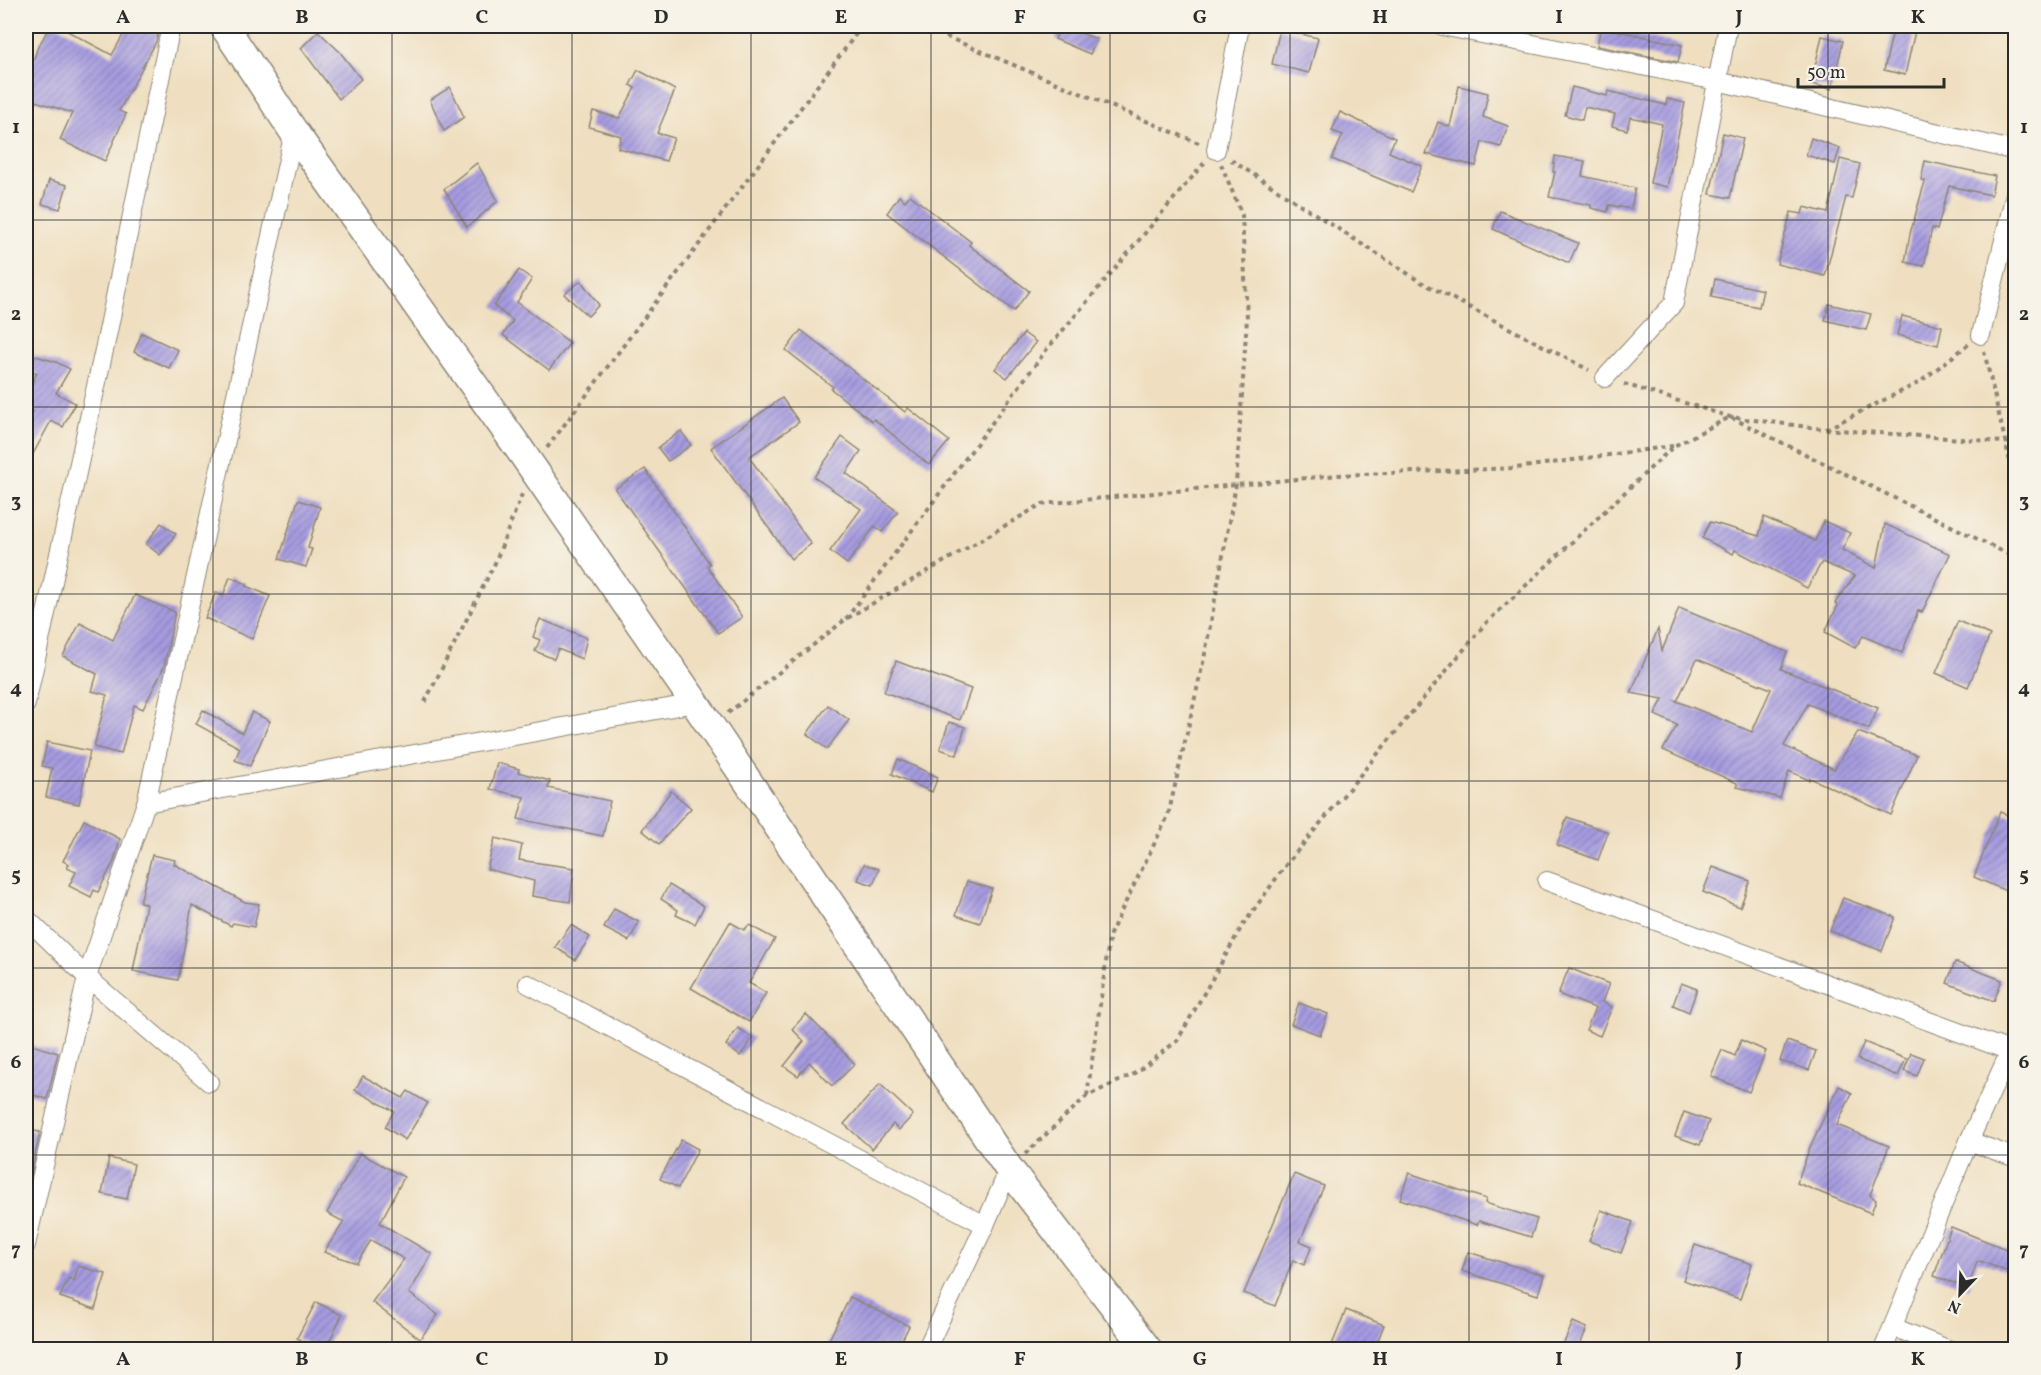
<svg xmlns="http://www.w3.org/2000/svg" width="2041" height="1375" viewBox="0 0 2041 1375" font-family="Vollkorn,serif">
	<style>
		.building { fill: url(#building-hatch); fill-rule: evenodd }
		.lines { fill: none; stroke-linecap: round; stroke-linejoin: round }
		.minor-casing { stroke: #8d8576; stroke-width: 20 }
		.primary-casing { stroke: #8d8576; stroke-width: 31 }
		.path { stroke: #8d8576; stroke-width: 4; stroke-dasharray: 4.5 4.5; stroke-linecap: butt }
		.minor { stroke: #fff; stroke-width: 18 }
		.primary { stroke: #fff; stroke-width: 28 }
		.grid { fill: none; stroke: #2b2b2b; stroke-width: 1.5; stroke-opacity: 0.55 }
		.neatline { fill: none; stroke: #2b2b2b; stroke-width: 2 }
		.grid-label { font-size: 20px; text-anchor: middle; font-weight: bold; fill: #2b2b2b }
	</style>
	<defs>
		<pattern id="building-hatch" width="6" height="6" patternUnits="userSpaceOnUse" patternTransform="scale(1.5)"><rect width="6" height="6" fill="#a69be0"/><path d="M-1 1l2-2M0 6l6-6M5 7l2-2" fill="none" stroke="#877fb6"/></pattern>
	</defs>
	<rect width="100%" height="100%" fill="#f7f3e8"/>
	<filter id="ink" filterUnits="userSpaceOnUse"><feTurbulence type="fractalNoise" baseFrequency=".0167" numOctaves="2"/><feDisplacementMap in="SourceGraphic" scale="12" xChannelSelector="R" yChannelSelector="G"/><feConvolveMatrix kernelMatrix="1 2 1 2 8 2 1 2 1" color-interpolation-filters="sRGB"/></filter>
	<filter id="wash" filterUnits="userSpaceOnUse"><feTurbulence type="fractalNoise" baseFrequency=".008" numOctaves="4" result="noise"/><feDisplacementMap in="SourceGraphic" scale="24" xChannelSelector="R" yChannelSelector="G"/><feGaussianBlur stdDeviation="1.35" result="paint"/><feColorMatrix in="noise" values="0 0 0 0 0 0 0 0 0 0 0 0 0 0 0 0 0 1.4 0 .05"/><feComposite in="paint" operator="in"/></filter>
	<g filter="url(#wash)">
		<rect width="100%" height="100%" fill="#efdfc0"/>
		<g id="blocks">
			<g class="building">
				<polygon points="50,26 58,26 112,55 128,26 160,26 156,42 119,111 126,114 105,161 60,140 72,113 26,98 26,84 37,49"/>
				<polygon points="1061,26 1097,39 1090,54 1055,39"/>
				<polygon points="1894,26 1915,31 1905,75 1884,70"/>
				<polygon points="1601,27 1682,45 1678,62 1597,46"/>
				<polygon points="1280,29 1318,38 1309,73 1272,64"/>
				<polygon points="318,31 340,52 361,79 339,99 301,48"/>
				<polygon points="1822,36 1843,41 1832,89 1811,84"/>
				<polygon points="638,70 675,90 657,133 674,138 666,161 618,148 621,136 589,127 593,111 619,118 635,88 630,85"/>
				<polygon points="1459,86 1488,93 1483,117 1508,126 1501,147 1482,142 1476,166 1426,154 1438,122 1450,127"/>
				<polygon points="450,87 464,117 444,131 430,100"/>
				<polygon points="1572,87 1607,96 1608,91 1666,105 1667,99 1685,103 1667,187 1650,183 1662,124 1630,117 1627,130 1612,126 1615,114 1585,107 1582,120 1565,115"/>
				<polygon points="1340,112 1395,138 1389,152 1422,166 1411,192 1332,159 1343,135 1332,131"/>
				<polygon points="1723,133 1743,138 1730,198 1710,194"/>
				<polygon points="1811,138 1840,148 1835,164 1806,155"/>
				<polygon points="1555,156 1585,161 1582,176 1635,188 1631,209 1609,205 1608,212 1591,208 1591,205 1549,197 1555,172 1553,172"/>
				<polygon points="1840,159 1860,164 1852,198 1846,197 1825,276 1777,264 1791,212 1802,214 1804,207 1828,213"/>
				<polygon points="1925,161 1995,176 1991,195 1949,186 1937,230 1932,228 1924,266 1905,262 1910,234 1925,181 1921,180"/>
				<polygon points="477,163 498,201 467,227 444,189"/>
				<polygon points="49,180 67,185 60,209 42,204"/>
				<polygon points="910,195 971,242 969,245 1029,291 1014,311 887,213 899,196 905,201"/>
				<polygon points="1500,211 1578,243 1569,263 1493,229"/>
				<polygon points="519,270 532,279 517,302 570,343 549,370 503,335 513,321 494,306"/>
				<polygon points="1715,279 1763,290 1759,307 1711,297"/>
				<polygon points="581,281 599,305 588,316 564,294"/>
				<polygon points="1829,304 1871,314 1866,330 1825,320"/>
				<polygon points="1902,316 1942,326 1938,345 1897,335"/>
				<polygon points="801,330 905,412 908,408 949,441 929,465 874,419 872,421 831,389 833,387 786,350"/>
				<polygon points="142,333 178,350 169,368 134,352"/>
				<polygon points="1024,333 1036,342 1007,378 995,369"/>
				<polygon points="26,353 56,362 70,369 56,393 75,403 63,427 51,421 26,467 26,426 33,412 26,408 26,395 37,373 26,369"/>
				<polygon points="782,398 799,422 749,457 811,544 791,559 711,448"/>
				<polygon points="681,431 691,445 668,461 658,448"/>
				<polygon points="842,437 861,451 846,473 898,512 882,532 875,526 847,564 830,551 861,509 814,477"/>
				<polygon points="645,469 710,564 707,566 742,617 718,633 615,489"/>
				<polygon points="298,500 320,507 308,548 312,549 306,567 279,559"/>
				<polygon points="1764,517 1815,541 1824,521 1850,533 1842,550 1876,568 1885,524 1950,554 1922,612 1918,611 1902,653 1863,636 1855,648 1825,632 1838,605 1835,603 1855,576 1822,562 1807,588 1735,550 1733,554 1702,538 1710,522 1759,536"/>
				<polygon points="161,523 176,534 160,555 146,544"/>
				<polygon points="230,577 247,584 246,586 270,596 252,639 205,618 216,592 223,596"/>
				<polygon points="135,595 175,612 164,667 143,709 134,705 121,754 94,747 107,695 92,691 97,674 63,656 80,623 113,640"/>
				<path d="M 1679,608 L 1787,652 L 1781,669 L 1878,708 L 1869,729 L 1808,704 L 1784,746 L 1834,769 L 1858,732 L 1917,755 L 1891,815 L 1810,778 L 1809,780 L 1789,771 L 1780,798 L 1737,787 L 1737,783 L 1663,750 L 1677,725 L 1655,715 L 1663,699 L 1631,693 L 1658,629 L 1662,651 ZM 1697,659 L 1771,689 L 1752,732 L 1674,700 L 1677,701 Z"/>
				<polygon points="540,619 587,638 582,659 558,649 554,659 535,651 540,640 533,637"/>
				<polygon points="1958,621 1990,635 1968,687 1936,673"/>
				<polygon points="896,661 971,689 960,720 884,692"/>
				<polygon points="828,705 849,720 827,749 807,734"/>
				<polygon points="203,710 242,733 252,712 270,721 250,766 235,760 240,748 196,724"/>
				<polygon points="949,722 965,727 957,755 940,749"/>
				<polygon points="47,742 90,751 79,804 46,797 52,768 42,766"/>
				<polygon points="898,759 938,777 932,792 892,774"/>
				<polygon points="497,763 519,769 518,772 550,781 548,788 610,801 603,836 518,819 524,797 490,789"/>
				<polygon points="671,791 691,808 659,844 642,830"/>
				<polygon points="2000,812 2016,819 2016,869 2006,891 1974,877"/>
				<polygon points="1567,817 1608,832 1598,860 1557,845"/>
				<polygon points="84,820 120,839 114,861 98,892 94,890 91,897 69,886 76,872 67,868 69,864 63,861"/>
				<polygon points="495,838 522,845 519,860 574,868 570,902 532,896 534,881 487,869"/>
				<polygon points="152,855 175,860 174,864 245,902 259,904 254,927 233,923 231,926 192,905 178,980 133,971 146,904 140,902"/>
				<polygon points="864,864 879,869 873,885 858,880"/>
				<polygon points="1713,867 1750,881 1740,907 1703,892"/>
				<polygon points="967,881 992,889 980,923 956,915"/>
				<polygon points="669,885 704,906 695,924 676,915 678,910 661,899"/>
				<polygon points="1843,898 1895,917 1882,951 1830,931"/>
				<polygon points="614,909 639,922 629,941 604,928"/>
				<polygon points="730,922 744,930 749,925 775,939 749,983 766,993 749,1022 691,988"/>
				<polygon points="571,925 590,937 575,960 555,947"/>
				<polygon points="1955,962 2002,980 1994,1001 1947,983"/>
				<polygon points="1569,968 1609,984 1602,1002 1612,1007 1600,1036 1586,1030 1595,1008 1558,994"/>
				<polygon points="1681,983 1697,989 1689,1012 1673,1005"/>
				<polygon points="1299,1003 1328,1014 1320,1035 1291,1024"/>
				<polygon points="806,1014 855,1064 832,1086 809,1062 798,1076 784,1066 804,1041 792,1029"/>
				<polygon points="738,1028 753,1038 740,1056 726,1045"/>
				<polygon points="1741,1040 1766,1051 1749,1092 1711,1076 1722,1050 1735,1056"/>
				<polygon points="1787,1041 1816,1051 1809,1070 1780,1061"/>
				<polygon points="1864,1042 1906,1059 1898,1076 1857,1059"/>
				<polygon points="26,1043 58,1053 47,1099 26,1093"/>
				<polygon points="1911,1053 1924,1058 1917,1076 1904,1071"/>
				<polygon points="363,1076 403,1098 408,1091 428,1103 405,1140 385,1127 394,1111 355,1090"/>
				<polygon points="880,1084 913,1115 899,1130 893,1124 872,1149 844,1124"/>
				<polygon points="1839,1086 1852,1093 1837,1125 1889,1146 1870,1195 1876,1200 1871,1213 1797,1183 1810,1147"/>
				<polygon points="1684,1112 1709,1121 1700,1145 1675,1136"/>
				<polygon points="26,1130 40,1132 31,1174 26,1174"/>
				<polygon points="681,1140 698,1149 678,1188 660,1179"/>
				<polygon points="360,1153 404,1177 380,1223 432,1254 409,1293 438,1315 420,1339 372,1302 404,1259 371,1240 357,1263 324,1252 344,1222 327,1213"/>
				<polygon points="109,1158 134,1164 127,1199 102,1194"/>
				<polygon points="1409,1173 1486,1199 1485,1203 1537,1219 1531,1237 1479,1221 1477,1225 1400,1199"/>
				<polygon points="1294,1174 1324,1186 1300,1241 1312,1246 1304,1265 1293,1260 1275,1306 1244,1293"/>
				<polygon points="1601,1210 1633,1222 1621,1253 1589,1241"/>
				<polygon points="1951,1227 2016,1253 2016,1275 1980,1261 1977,1262 1968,1288 1934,1276"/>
				<polygon points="1695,1245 1752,1264 1740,1299 1683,1280"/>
				<polygon points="1468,1252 1544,1275 1538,1295 1462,1271"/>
				<polygon points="78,1266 106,1274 95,1309 60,1297 69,1278 74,1281"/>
				<polygon points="850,1297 909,1326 897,1350 824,1350"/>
				<polygon points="316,1302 342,1315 325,1350 319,1350 297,1338"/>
				<polygon points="1346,1310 1384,1325 1374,1350 1330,1350"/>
				<polygon points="1573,1322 1587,1328 1578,1350 1561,1350"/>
			</g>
		</g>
	</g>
	<g filter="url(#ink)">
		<use href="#blocks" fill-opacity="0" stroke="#8d8576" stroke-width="1.5"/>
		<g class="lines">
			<g class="minor-casing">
				<g id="minor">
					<polyline points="1442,26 1717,81 2016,151"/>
					<polyline points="1216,150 1240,26"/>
					<polyline points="1981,335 2016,190"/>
					<polyline points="1605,378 1674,303 1728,26"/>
					<polyline points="26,704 106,341 171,26"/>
					<polyline points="146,803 695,703"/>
					<polyline points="1547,881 2010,1051"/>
					<polyline points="26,918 87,977 209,1082"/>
					<polyline points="528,984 985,1225"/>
					<polyline points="1969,1141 2016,1158"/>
					<polyline points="26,1245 87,977 146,803 294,132"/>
					<polyline points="1893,1327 1950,1350"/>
					<polyline points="926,1350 985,1225 1009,1169"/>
					<polyline points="1883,1350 1969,1141 2016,1038"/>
				</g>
			</g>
			<g class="primary-casing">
				<polyline id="primary" points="224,26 294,132 520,450 695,703 1009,1169 1148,1350"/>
			</g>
			<g class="path">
				<polyline points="921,26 1201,144"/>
				<polyline points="1231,160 1421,282 1589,370"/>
				<polyline points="1984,351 2016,487"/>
				<polyline points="1624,384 1730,417 1825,429 2016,443"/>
				<polyline points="1826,429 1920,382 1969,344"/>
				<polyline points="547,448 862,26"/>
				<polyline points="846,619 1047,349 1205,162"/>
				<polyline points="425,702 495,563 522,494"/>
				<polyline points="728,713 846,619 1042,504 1338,475 1516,468 1673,446"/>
				<polyline points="1087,1096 1110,934 1168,816 1205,654 1236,484 1247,318 1242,215 1221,164"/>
				<polyline points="1025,1154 1087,1096 1134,1074 1177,1041 1241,928 1285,866 1485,624 1674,446 1730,417 2016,558"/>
			</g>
			<use href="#minor" class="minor"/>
			<use href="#primary" class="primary"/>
		</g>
	</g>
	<path class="grid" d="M 213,26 L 213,1350M 392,26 L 392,1350M 572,26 L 572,1350M 751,26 L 751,1350M 931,26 L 931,1350M 1110,26 L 1110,1350M 1290,26 L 1290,1350M 1469,26 L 1469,1350M 1649,26 L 1649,1350M 1828,26 L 1828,1350M 26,220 L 2016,220M 26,407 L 2016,407M 26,594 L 2016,594M 26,781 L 2016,781M 26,968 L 2016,968M 26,1155 L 2016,1155"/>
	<rect width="2041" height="1375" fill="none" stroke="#f7f3e8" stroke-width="66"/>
	<g transform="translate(1960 1294) rotate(203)" stroke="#f7f3e8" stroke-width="4.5" paint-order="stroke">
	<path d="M0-4.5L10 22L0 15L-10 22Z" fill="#2b2b2b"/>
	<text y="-9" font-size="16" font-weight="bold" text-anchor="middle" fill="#2b2b2b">N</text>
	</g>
	<path d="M1798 78v9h146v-9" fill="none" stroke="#2b2b2b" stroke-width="3"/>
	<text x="1807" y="78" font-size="18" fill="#2b2b2b" stroke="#f7f3e8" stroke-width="4.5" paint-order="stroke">50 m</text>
	<rect x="33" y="33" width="1975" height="1309" class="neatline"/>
	<g class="grid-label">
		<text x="123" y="23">A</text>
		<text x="302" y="23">B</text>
		<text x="482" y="23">C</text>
		<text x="661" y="23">D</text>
		<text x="841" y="23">E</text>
		<text x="1020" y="23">F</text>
		<text x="1200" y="23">G</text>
		<text x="1380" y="23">H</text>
		<text x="1559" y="23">I</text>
		<text x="1739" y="23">J</text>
		<text x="1918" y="23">K</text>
		<text x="16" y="133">1</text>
		<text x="2024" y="133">1</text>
		<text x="16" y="320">2</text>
		<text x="2024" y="320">2</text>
		<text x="16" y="507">3</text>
		<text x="2024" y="507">3</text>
		<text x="16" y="694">4</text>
		<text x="2024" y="694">4</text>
		<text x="16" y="881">5</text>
		<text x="2024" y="881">5</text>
		<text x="16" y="1068">6</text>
		<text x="2024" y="1068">6</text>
		<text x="16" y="1255">7</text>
		<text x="2024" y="1255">7</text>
		<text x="123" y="1365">A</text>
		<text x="302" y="1365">B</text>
		<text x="482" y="1365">C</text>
		<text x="661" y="1365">D</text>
		<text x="841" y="1365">E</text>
		<text x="1020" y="1365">F</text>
		<text x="1200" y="1365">G</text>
		<text x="1380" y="1365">H</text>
		<text x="1559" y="1365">I</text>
		<text x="1739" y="1365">J</text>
		<text x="1918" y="1365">K</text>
	</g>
</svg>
